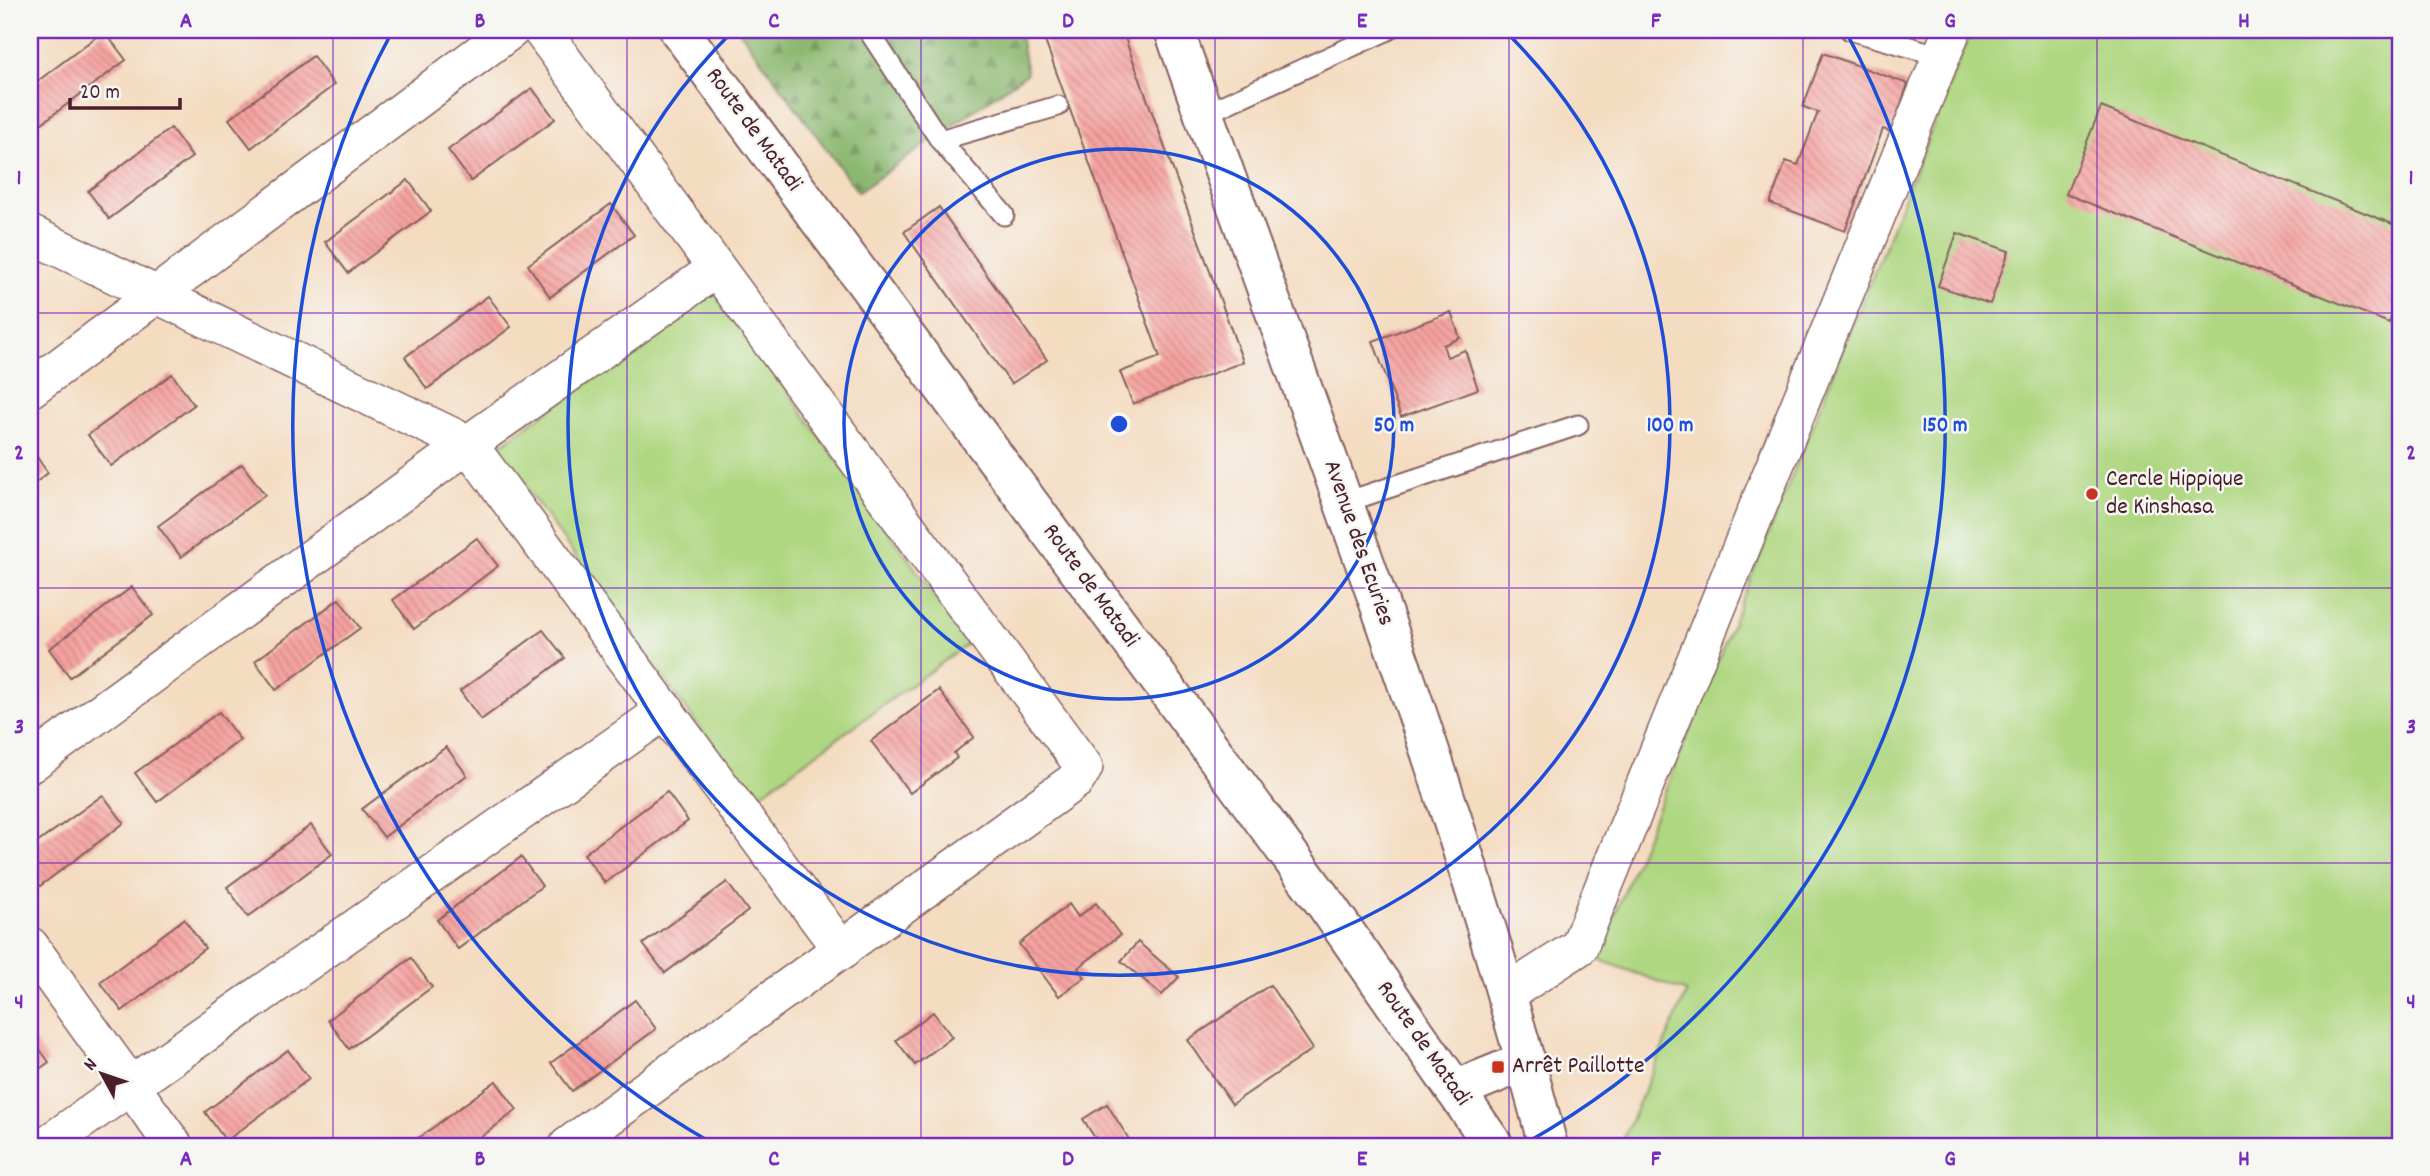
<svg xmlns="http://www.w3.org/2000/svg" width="2430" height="1176" viewBox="0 0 2430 1176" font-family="Dekko,sans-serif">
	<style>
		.grass { fill: #afd781; stroke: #7c7b56; stroke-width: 2 }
		.forest { fill: url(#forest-firs); stroke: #6a6c4d; stroke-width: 2 }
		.building { fill: url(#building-back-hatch) }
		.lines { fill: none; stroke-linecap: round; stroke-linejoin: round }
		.lane-casing { stroke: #866160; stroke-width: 23 }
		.street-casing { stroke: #866160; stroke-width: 40 }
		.secondary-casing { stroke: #866160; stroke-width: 42 }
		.primary-casing { stroke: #866160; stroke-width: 42 }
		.lane { stroke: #fff; stroke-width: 19 }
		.street { stroke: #fff; stroke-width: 37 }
		.secondary { stroke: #fff; stroke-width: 38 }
		.primary { stroke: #fff; stroke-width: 38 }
		.grid { fill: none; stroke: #7b2cbf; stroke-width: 2; stroke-opacity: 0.55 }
		.ring { fill: none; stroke: #1d4ed8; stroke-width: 3.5 }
		.poi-dot { fill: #c8321e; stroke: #f6f6f2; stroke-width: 2.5 }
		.labels { text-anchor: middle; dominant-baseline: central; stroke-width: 5; stroke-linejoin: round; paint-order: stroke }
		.street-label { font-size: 24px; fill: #4a1f2b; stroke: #f6f6f2 }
		.poi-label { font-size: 24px; fill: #4a1f2b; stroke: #f6f6f2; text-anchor: start }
		.centre { fill: #1d4ed8; stroke: #f6f6f2; stroke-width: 3.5 }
		.ring-label { font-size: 21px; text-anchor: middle; font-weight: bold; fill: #1d4ed8; stroke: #f6f6f2; stroke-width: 5; stroke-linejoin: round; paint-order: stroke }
		.neatline { fill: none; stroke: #7b2cbf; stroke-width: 2.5 }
		.grid-label { font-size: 23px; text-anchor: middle; font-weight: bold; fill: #7b2cbf }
	</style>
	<defs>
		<pattern id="forest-firs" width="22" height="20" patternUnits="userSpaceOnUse" patternTransform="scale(1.75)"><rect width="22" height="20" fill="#8bb86f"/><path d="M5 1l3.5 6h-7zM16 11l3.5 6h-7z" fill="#74955b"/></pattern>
		<pattern id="building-back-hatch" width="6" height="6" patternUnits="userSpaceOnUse" patternTransform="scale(1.75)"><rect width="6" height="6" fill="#f6a3a0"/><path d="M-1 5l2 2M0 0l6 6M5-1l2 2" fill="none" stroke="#c98483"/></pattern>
	</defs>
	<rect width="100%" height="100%" fill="#f6f6f2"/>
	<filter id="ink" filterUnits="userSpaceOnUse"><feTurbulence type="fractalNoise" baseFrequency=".0143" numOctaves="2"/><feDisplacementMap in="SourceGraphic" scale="14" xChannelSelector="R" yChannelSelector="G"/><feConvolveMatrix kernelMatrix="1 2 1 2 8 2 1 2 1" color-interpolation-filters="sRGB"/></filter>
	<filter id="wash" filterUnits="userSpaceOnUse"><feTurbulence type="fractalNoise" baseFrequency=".00686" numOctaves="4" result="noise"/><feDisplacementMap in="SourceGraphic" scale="28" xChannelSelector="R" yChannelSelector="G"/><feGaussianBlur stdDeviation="1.57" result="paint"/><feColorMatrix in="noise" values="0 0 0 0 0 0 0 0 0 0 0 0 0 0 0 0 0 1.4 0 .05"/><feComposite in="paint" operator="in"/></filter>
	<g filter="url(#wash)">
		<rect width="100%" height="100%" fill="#f4dcc1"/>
		<g class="grass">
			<polygon points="1972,30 2400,30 2400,1146 1620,1146 1687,992 1597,959"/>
			<polygon points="714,290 969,643 752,800 497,448"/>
		</g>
		<polygon class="forest" points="739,30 1019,30 1027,73 858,192"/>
		<g id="blocks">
			<g class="building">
				<polygon points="1041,30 1122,30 1243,362 1133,404 1120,372 1160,357"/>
				<polygon points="104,31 126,60 42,123 30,106 30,87"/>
				<polygon points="1823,53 1908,84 1891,132 1883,129 1845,231 1770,203 1786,161 1798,165 1818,112 1803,107"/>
				<polygon points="313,56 334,85 251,148 229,119"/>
				<polygon points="532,88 555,119 471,181 448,150"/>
				<polygon points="2101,107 2400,227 2400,295 2389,323 2066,194"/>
				<polygon points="171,128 192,157 109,219 88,191"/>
				<polygon points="408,180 431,211 348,273 325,242"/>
				<polygon points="611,204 634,235 550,297 528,265"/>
				<polygon points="939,207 1047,360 1011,384 904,232"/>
				<polygon points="1957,233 2009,251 1990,304 1938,286"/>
				<polygon points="488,296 511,327 427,389 405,357"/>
				<polygon points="1451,312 1460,338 1443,345 1447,357 1465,350 1478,389 1401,417 1373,341"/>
				<polygon points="172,374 194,405 111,466 88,435"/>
				<polygon points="30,447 48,473 30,487"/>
				<polygon points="242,464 265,495 181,557 158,526"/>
				<polygon points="477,538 498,566 414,629 393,600"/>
				<polygon points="132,587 153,615 70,677 49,649"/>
				<polygon points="339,599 360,628 276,690 255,661"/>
				<polygon points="543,630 565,658 481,720 460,691"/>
				<polygon points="939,690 974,737 954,753 957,758 910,793 871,741"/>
				<polygon points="219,712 240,740 157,802 135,773"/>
				<polygon points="446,747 467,775 384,837 362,809"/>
				<polygon points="667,792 688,821 605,883 584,854"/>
				<polygon points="103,795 124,823 40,886 30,872 30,848"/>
				<polygon points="311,825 332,854 248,917 227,887"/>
				<polygon points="521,857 542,886 458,949 437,920"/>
				<polygon points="727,882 748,911 665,973 643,944"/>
				<polygon points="1096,903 1120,935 1078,968 1085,977 1059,996 1019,944 1069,904 1078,917"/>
				<polygon points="184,919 205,948 122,1011 100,982"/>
				<polygon points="1138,942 1179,977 1162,995 1121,961"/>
				<polygon points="411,958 432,987 349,1049 328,1020"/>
				<polygon points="1270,985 1313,1049 1232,1104 1188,1040"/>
				<polygon points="635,1000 656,1029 572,1091 551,1063"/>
				<polygon points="933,1012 952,1037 915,1065 896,1040"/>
				<polygon points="30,1036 49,1062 30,1076"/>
				<polygon points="288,1050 309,1079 226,1141 205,1112"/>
				<polygon points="496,1081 517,1110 469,1146 415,1146 412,1143"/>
				<polygon points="1107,1104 1132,1144 1128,1146 1100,1146 1083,1119"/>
			</g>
		</g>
	</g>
	<g filter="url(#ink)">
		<use href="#blocks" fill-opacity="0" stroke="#866160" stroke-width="2"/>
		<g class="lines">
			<g class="lane-casing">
				<g id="lane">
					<polyline points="868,30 940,140 1058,106"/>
					<polyline points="1850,30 1941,56"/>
					<polyline points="1204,114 1388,30"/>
					<polyline points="940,140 1004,215"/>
					<polyline points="1346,502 1578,425"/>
				</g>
			</g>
			<g class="street-casing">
				<g id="street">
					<polyline points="541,30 1084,767 1076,780 568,1146"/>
					<polyline points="30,234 468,444 842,951"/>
					<polyline points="30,389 511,30"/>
					<polyline points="30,764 468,444 716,269"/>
					<polyline points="30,946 174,1146"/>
					<polyline points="1508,993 1579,947 1952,30"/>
					<polyline points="45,1146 666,710"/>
				</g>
			</g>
			<g class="secondary-casing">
				<g id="secondary">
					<path d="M 1174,30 C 1303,400 1450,766 1548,1146"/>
					<polyline points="1455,1090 1526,1061"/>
				</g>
			</g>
			<g class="primary-casing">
				<polyline id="primary" points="679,30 1327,906 1494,1146"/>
			</g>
			<use href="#lane" class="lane"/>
			<use href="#street" class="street"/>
			<use href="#secondary" class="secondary"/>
			<use href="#primary" class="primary"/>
		</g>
	</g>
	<path class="grid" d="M 333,30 L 333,1146M 627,30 L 627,1146M 921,30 L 921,1146M 1215,30 L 1215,1146M 1509,30 L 1509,1146M 1803,30 L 1803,1146M 2097,30 L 2097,1146M 30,313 L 2400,313M 30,588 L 2400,588M 30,863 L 2400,863"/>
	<g class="ring">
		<circle cx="1119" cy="424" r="275"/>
		<path d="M1505 31A551 551 0 1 1 733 31"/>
		<path d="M712 1143A826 826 0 0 1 393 30M1845 30A826 826 0 0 1 1526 1143"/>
	</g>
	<g class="poi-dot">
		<circle cx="2092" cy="494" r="7"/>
		<rect x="1491" y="1060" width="14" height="14" rx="3.5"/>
	</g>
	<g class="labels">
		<g class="street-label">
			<text transform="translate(753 130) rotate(54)">Route de Matadi</text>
			<text transform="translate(1358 543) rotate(71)">Avenue des Ecuries</text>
			<text transform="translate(1090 586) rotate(54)">Route de Matadi</text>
			<text transform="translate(1423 1044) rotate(55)">Route de Matadi</text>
		</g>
		<g class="poi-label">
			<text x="2106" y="480">Cercle Hippique<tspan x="2106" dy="28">de Kinshasa</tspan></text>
			<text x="1512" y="1067">Arrêt Paillotte</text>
		</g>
	</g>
	<circle cx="1119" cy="424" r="10" class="centre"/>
	<g class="ring-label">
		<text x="1394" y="431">50 m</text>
		<text x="1670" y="431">100 m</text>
		<text x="1945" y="431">150 m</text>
	</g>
	<rect width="2430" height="1176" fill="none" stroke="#f6f6f2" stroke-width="77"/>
	<g transform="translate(102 1074) rotate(310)" stroke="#f6f6f2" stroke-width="5" paint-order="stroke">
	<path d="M0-5L12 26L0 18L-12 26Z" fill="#4a1f2b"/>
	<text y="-10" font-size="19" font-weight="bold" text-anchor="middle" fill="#4a1f2b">N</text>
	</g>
	<path d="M70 98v10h110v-10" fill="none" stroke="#4a1f2b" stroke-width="3.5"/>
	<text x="80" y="98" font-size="21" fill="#4a1f2b" stroke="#f6f6f2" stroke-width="5" paint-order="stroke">20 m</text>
	<rect x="38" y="38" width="2354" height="1100" class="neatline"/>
	<g class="grid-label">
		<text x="186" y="27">A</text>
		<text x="480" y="27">B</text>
		<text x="774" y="27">C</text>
		<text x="1068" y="27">D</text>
		<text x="1362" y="27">E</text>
		<text x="1656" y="27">F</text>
		<text x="1950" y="27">G</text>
		<text x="2244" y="27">H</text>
		<text x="19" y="184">1</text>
		<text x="2411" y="184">1</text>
		<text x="19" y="459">2</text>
		<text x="2411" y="459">2</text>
		<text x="19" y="733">3</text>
		<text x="2411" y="733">3</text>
		<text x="19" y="1008">4</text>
		<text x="2411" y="1008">4</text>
		<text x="186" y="1165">A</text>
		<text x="480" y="1165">B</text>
		<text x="774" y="1165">C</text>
		<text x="1068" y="1165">D</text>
		<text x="1362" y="1165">E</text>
		<text x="1656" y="1165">F</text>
		<text x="1950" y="1165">G</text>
		<text x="2244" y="1165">H</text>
	</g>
</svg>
